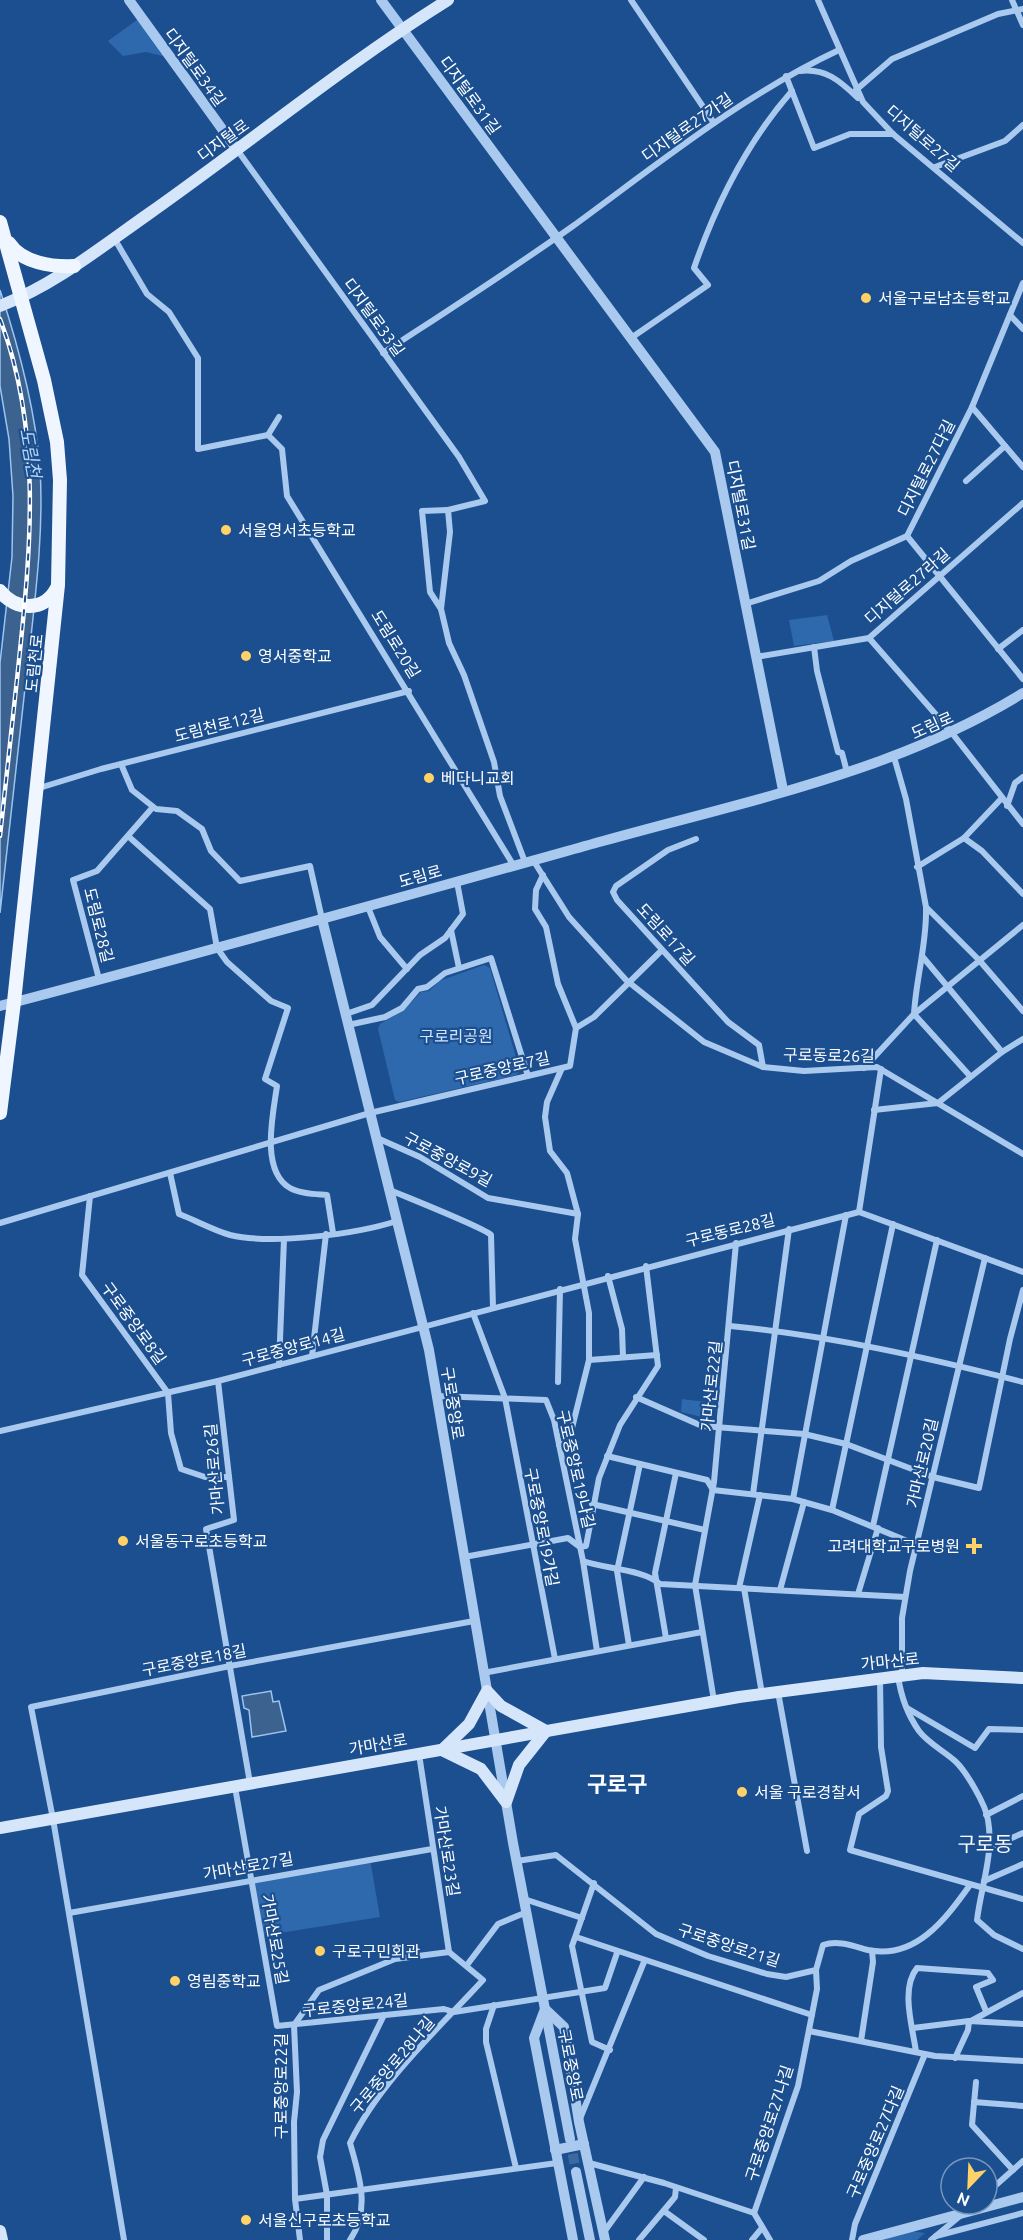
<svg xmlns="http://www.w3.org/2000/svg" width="1023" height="2240" viewBox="0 0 1023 2240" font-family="Ubuntu,'Noto Sans KR',sans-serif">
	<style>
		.green { fill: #2e69ad }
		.water { fill: #3c6290; stroke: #9cc4f0; stroke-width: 1.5 }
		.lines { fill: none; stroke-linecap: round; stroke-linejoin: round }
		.tertiary-tunnel { stroke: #3d69a0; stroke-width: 10; stroke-dasharray: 10 5; stroke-linecap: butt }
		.minor { stroke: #a9c9ee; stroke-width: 6 }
		.tertiary { stroke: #a9c9ee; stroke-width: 10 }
		.secondary { stroke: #d6e6fa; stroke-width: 12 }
		.primary { stroke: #f0f6ff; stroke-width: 14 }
		.rail-casing { stroke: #fff; stroke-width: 4.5 }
		.rail { stroke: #1b4f8f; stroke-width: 2; stroke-dasharray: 7; stroke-linecap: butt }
		.poi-dot { fill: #ffd166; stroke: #1b4f8f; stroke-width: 2 }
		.labels { text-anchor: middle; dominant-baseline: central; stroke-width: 4.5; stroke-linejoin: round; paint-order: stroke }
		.street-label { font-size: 16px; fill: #fff; stroke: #1b4f8f }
		.poi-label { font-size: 16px; fill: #fff; stroke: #1b4f8f; text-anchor: start }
		.park-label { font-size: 16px; fill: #cfe3fa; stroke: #1b4f8f }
		.water-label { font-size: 18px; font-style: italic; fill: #b5d3f5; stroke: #1b4f8f }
		.quarter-label { font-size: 20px; fill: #fff; stroke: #1b4f8f }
		.district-label { font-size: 22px; font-weight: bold; fill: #fff; stroke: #1b4f8f }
	</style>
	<rect width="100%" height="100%" fill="#1b4f8f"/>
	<g class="green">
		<polygon points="141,17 171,58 146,52 123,56 108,41"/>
		<polygon points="827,615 834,641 794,646 789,620"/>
		<polygon points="484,965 490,968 520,1071 516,1075 399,1102 395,1100 378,1029 380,1024 405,1009 421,992 429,991 439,981"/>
		<polygon points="682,1399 714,1403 712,1416 706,1418 681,1412"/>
		<polygon points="370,1859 380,1917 261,1936 251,1879"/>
		<polygon points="910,2231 925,2233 917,2240 883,2240"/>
	</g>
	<g class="water">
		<path d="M 0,290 C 19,348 35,407 40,468 C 44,533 35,599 28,663 C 18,746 9,829 0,913 L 0,663 L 12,557 L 13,496 L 9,439 L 0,386 Z"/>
		<polygon points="271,1691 273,1702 279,1701 286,1731 252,1737 249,1710 244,1708 242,1696"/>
	</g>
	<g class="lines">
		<polyline class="tertiary-tunnel" points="570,2139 576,2172"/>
		<g class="minor">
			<polyline points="631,0 714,123"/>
			<polyline points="818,0 863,102 893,134 1023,243"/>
			<polyline points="1012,0 1023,25"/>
			<path d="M 800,71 C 826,68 840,81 858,98"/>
			<polyline points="786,76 814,148 850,134 893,134"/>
			<polyline points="856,90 892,59 998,14 1023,9"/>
			<polyline points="238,151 459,457 485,501 448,510 450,532 441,609"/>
			<polyline points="935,167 1005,141 1023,125"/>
			<polyline points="114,238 147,294 169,312 198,358 198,449 268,435"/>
			<polyline points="1010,315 1023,329"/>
			<path d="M 631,338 L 708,285 L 694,268 C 716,204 747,142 792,91"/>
			<path d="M 383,353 C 447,311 511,270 573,226 C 659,163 743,95 839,50"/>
			<polyline points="972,407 1023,467"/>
			<polyline points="268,435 282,449 287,496 514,866"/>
			<polyline points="268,435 279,417"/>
			<polyline points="966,481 1005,446"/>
			<polyline points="448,510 422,511 430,592 441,609 449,643 464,675 494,762 500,796 525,862"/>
			<polyline points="907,536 1023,679"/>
			<polyline points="745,604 819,581 851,561 907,536 972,407 1023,283"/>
			<polyline points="869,638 952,733 1023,824"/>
			<polyline points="814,647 817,671 838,752 842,753 847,772"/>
			<polyline points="998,649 1023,630"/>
			<polyline points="756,657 869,638 1023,503"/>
			<polyline points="894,757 906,799 926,907 979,960 1023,1011"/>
			<polyline points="121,764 132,790 156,809 177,811 202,829 211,851 240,881 310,866 322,919"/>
			<polyline points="36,789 101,769 409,691"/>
			<polyline points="1007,806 1015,783 1023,777"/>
			<path d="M 128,836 L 210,909 L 217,948 L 227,962 L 271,1001 L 288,1008 L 265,1079 L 277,1086 C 273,1114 260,1171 290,1188 C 300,1194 316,1194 327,1195 L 333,1233"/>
			<polyline points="964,838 982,851 1023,894"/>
			<polyline points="696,839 668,850 616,886 613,892 617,900 728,1022 759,1045 763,1067"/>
			<polyline points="533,860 569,917 626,980 704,1042 763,1067 804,1071 877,1067 1023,1154"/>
			<polyline points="917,867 964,838 1001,799"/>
			<polyline points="543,875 536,890 535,909 546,927 558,984 576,1028"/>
			<polyline points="368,907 380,937 407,969"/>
			<path d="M 926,908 C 927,944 916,978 914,1014 L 970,1076"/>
			<polyline points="451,930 459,968"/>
			<polyline points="922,956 1002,1052"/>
			<polyline points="99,979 73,880 97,871 153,807"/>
			<polyline points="346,1014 372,1005 420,955 445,938 463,914 457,882"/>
			<polyline points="348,1025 385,1017 402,1008 418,989 427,987 445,973 491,958 528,1076"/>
			<polyline points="864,1068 914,1014 1023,925"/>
			<polyline points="874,1110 938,1103 1002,1052 1023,1039"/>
			<polyline points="377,1138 420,1157 488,1198 578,1214"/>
			<path d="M 170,1173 L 179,1214 C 195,1220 213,1230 230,1235 C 272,1245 357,1234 397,1221"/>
			<path d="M 390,1190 C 406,1197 485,1228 491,1235 L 493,1307"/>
			<polyline points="90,1196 82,1275 168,1393 171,1433 181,1469 205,1477 229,1477"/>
			<polyline points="859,1212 881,1069"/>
			<polyline points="0,1223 370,1113 570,1066 576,1028 594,1017 662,950"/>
			<polyline points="608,1276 622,1329 623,1357"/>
			<polyline points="473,1313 505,1398 555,1659"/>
			<path d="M 730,1326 C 831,1336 925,1357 1023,1382"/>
			<polyline points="312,1356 326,1234"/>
			<polyline points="589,1360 657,1355"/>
			<polyline points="279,1365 284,1239"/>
			<polyline points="218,1381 234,1520 206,1529 250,1783"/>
			<polyline points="558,1382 560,1289"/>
			<polyline points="437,1396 546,1400 554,1420 583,1561 597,1651"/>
			<polyline points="636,1397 702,1426 804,1434 846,1444 933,1477 979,1488 1010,1339 1023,1290"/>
			<polyline points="0,1431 218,1381 859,1212 1023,1272"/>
			<polyline points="559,1445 565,1443 571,1432 589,1360 589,1313 575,1239 578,1214 567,1173 550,1151 545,1117 547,1102 562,1068"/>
			<polyline points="607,1456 707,1480 713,1490 793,1499 832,1510 917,1545"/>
			<polyline points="753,1494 789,1229"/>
			<polyline points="793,1499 846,1215"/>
			<polyline points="592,1504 705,1530"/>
			<polyline points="832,1510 893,1224"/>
			<polyline points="873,1526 937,1240"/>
			<polyline points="464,1557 568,1538 580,1547 586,1546 599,1478 620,1425 658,1366 646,1266"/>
			<path d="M 583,1561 C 605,1569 643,1569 660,1584 L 905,1597"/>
			<polyline points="739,1588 760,1495"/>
			<polyline points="744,1588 762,1694"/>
			<polyline points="780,1590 804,1502"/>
			<polyline points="858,1594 878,1528"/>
			<polyline points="666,1638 655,1573 676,1473"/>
			<polyline points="629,1645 617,1571 640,1464"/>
			<polyline points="483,1673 702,1632"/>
			<polyline points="902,1675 902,1618 910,1571 985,1258"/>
			<path d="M 898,1676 C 901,1697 907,1714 919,1731 C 928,1743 944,1751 955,1761 C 966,1771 986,1805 988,1820 C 994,1854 981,1887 977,1920 L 994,1935 L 1023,1949"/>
			<polyline points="880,1679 881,1747 888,1791 886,1796 859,1814 850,1850 1023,1899"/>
			<polyline points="778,1692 807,1851"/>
			<polyline points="714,1701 695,1585 714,1482 736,1243"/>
			<polyline points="907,1708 975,1748 989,1729 1023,1730"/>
			<polyline points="419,1754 449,1952"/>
			<polyline points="235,1787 277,2026 444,2009 454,2012 605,1988 617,1953"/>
			<polyline points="986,1815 1023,1796"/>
			<polyline points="989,1848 1023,1833"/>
			<path d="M 517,1861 L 556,1855 L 656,1934 L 708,1956 L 767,1974 L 786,1977 L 816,1970 L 823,1945 C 838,1940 853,1946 868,1950 C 915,1960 945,1920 970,1885"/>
			<polyline points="984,1881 1023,1864"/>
			<polyline points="594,1883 572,1946 592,2042 610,2050"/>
			<polyline points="524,1899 582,1918"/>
			<polyline points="69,1913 432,1849"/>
			<polyline points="576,1937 812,2015"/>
			<polyline points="467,1965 498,1924 527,1912"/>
			<polyline points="494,2005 486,2029 486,2042 516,2168"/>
			<polyline points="971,2021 1023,1993"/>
			<polyline points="913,2028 969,2021 1023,2024"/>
			<polyline points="809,2031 935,2056 1023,2061"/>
			<polyline points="861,2041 873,1962 872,1951"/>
			<path d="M 916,2052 C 913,2028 900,1989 917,1968 L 988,1973 L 993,1980 L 976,1987 L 986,2011"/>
			<polyline points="955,2058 968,2030 969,2021"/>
			<polyline points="976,2082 972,2125 1013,2170"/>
			<polyline points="974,2102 1023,2106"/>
			<polyline points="579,2121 644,1962"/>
			<polyline points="589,2163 664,2183 754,2213 770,2240"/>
			<polyline points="987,2193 1023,2161"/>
			<polyline points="295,2199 557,2163"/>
			<polyline points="664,2211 704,2240"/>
			<polyline points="754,2213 798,2086 817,1989 816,1970"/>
			<polyline points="604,2232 644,2177"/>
			<polyline points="936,2236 1023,2213"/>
			<polyline points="124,2240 53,1819 31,1707 230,1666 474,1621"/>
			<path d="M 300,2240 L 295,2199 L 294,2122 L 297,2092 L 294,2025 L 319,1990 L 395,1959 L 449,1952 L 483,1980 C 437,2030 380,2082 350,2143 C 359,2175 371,2209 350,2240"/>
			<polyline points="327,2240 327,2195 320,2157 323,2140 384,2015"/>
			<polyline points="639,2240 675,2197 676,2188"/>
			<polyline points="752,2240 762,2228"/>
			<polyline points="852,2240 855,2224 925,2054"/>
			<polyline points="931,2240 960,2216"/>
		</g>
		<g class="tertiary">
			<polyline points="129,0 238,151"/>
			<polyline points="381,0 715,452 783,790"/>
			<polyline points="322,919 429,1350 513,1843 570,2139"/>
			<path d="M 0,1006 C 202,953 402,897 603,841 C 746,801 895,772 1023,693"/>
			<polyline points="555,2150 584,2144"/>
			<polyline points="576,2172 590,2240"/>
			<polyline points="573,2240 534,2038 545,2009 564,2027 579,2122 605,2240"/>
			<polyline points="863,2240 1023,2197"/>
		</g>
		<g class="secondary">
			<path d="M 0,306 C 54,285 100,248 147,215 C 248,144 344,65 448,0"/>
			<polygon points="487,1691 501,1706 546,1731 519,1765 506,1802 481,1769 442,1750 469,1724"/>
			<polyline points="0,1828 739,1697 923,1673 1023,1678"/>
			<polyline points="0,2231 2,2240"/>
		</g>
		<g class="primary">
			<polyline points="0,222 44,380 57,442 60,480 58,585 14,1002 0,1113"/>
			<path d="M 9,243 C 22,263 52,267 74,266"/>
			<path d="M 0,591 C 16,611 45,612 57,588"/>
		</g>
		<g class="rail-casing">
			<path id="rail" d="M 0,319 C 42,429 31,547 19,660 C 13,719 6,778 0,836"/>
		</g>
		<use href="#rail" class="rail"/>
	</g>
	<g class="poi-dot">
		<circle cx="866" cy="298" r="6"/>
		<circle cx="226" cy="530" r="6"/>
		<circle cx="246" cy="656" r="6"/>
		<circle cx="429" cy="778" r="6"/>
		<circle cx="123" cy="1541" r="6"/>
		<path d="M971 1537h6v6h6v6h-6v6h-6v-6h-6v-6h6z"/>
		<circle cx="742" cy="1792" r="6"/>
		<circle cx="320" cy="1951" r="6"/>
		<circle cx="175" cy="1981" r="6"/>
		<circle cx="246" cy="2220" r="6"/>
	</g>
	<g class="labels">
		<g class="street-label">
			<text transform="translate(195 67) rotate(54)">디지털로34길</text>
			<text transform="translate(470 95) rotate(54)">디지털로31길</text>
			<text transform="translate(687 127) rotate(-35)">디지털로27가길</text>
			<text transform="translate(923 138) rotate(41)">디지털로27길</text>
			<text transform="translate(223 140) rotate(-36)">디지털로</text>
			<text transform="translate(374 317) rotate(54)">디지털로33길</text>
			<text transform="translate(926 468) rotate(-63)">디지털로27다길</text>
			<text transform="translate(741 505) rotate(79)">디지털로31길</text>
			<text transform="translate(907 586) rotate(-41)">디지털로27라길</text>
			<text transform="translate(396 644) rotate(58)">도림로20길</text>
			<text transform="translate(34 663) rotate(-84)">도림천로</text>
			<text transform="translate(219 725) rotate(-14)">도림천로12길</text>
			<text transform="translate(932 725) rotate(-24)">도림로</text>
			<text transform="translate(420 876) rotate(-16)">도림로</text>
			<text transform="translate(99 925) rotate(76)">도림로28길</text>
			<text transform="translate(666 934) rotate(48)">도림로17길</text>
			<text transform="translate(829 1055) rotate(1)">구로동로26길</text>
			<text transform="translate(502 1068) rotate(-13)">구로중앙로7길</text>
			<text transform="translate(448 1159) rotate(28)">구로중앙로9길</text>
			<text transform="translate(730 1230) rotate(-14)">구로동로28길</text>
			<text transform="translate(134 1323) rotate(54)">구로중앙로8길</text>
			<text transform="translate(293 1347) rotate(-15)">구로중앙로14길</text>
			<text transform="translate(711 1386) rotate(-84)">가마산로22길</text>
			<text transform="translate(453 1403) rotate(81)">구로중앙로</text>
			<text transform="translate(922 1463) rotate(-77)">가마산로20길</text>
			<text transform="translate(214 1469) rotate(-95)">가마산로26길</text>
			<text transform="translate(576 1469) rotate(77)">구로중앙로19나길</text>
			<text transform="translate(542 1527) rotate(79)">구로중앙로19가길</text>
			<text transform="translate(194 1660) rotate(-11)">구로중앙로18길</text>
			<text transform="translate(890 1661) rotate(-6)">가마산로</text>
			<text transform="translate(378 1744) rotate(-10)">가마산로</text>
			<text transform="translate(447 1851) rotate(81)">가마산로23길</text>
			<text transform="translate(248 1866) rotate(-10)">가마산로27길</text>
			<text transform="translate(275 1939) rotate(80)">가마산로25길</text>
			<text transform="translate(729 1945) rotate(18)">구로중앙로21길</text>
			<text transform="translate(355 2005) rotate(-6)">구로중앙로24길</text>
			<text transform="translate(392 2065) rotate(-50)">구로중앙로28나길</text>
			<text transform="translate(571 2065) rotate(79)">구로중앙로</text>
			<text transform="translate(281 2086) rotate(-90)">구로중앙로22길</text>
			<text transform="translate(769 2123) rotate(-72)">구로중앙로27나길</text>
			<text transform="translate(875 2142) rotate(-67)">구로중앙로27다길</text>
		</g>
		<g class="poi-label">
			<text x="878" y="298">서울구로남초등학교</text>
			<text x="238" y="530">서울영서초등학교</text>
			<text x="258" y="656">영서중학교</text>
			<text x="441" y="778">베다니교회</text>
			<text x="135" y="1541">서울동구로초등학교</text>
			<text x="960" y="1546" text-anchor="end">고려대학교구로병원</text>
			<text x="754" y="1792">서울 구로경찰서</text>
			<text x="332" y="1951">구로구민회관</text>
			<text x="187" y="1981">영림중학교</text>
			<text x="258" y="2220">서울신구로초등학교</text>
		</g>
		<g class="park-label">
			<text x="456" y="1036">구로리공원</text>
		</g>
		<g class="water-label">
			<text transform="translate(31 453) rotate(80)">도림천</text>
		</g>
		<g class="quarter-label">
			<text x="985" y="1843">구로동</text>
		</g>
		<g class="district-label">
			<text x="617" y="1783">구로구</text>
		</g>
	</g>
	<g transform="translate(969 2186) rotate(203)"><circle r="28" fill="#1b4f8f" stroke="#7695bc" stroke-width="1.5"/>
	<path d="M0-4.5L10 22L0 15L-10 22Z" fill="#ffd166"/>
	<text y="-9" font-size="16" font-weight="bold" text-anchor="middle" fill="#ffffff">N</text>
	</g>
</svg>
